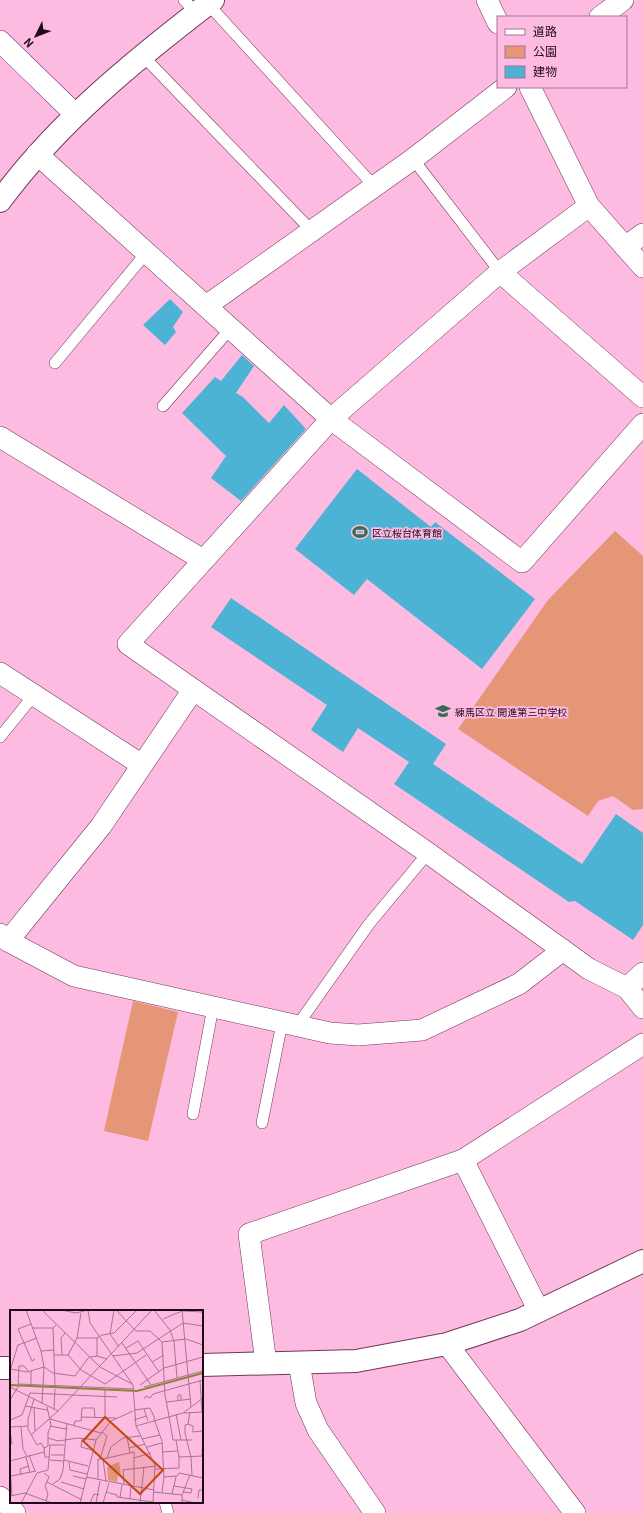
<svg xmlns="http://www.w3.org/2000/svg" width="643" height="1513" viewBox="0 0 643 1513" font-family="Georgia,'Noto Sans JP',serif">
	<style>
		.green { fill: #e49676 }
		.building { fill: #4db3d4 }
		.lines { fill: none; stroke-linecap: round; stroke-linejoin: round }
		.lane-casing { stroke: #6f375a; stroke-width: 12 }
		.street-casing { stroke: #6f375a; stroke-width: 22 }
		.secondary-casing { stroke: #6f375a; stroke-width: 24 }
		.lane { stroke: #fff; stroke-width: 11 }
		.street { stroke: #fff; stroke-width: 21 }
		.secondary { stroke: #fff; stroke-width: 22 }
		.labels { text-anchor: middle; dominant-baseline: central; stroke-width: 3.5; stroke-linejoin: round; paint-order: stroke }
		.poi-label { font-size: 10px; fill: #200918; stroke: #febbe2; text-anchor: start }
		.inset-river { fill: none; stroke: #8e8531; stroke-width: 2 }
		.inset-road { fill: none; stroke: #a57491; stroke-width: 1 }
		.view { fill: #c0490e; fill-opacity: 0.15; stroke: #c0490e; stroke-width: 2 }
		.inset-edge { fill: none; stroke: #200918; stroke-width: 2 }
	</style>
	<rect width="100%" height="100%" fill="#febbe2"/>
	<g class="green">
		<polygon points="615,531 643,556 643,809 633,810 613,796 598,801 588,816 458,729 548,600"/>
		<polygon points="133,1001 178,1012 148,1141 104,1131"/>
	</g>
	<g class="building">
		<polygon points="170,299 183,312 173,327 176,332 165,345 143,325"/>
		<polygon points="242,355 254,366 236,393 243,397 269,423 284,405 306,429 241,501 211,478 226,456 182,413 215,377 221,381"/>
		<polygon points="357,469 431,527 435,522 535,599 482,669 367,579 354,595 295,549"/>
		<polygon points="231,598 446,744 433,764 582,864 616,814 643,833 643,925 633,940 575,901 569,902 394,784 409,762 358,728 343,752 311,730 327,705 211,627"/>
	</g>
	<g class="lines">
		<g class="lane-casing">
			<g id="lane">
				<polyline points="184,0 196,13"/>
				<polyline points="208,4 374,186"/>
				<polyline points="144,57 312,231"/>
				<polyline points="413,159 500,272"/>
				<polyline points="55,363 147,252"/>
				<polyline points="163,406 231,328"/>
				<polyline points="0,737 34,695"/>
				<polyline points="297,1026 369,924 428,853"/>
				<polyline points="193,1114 213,1007"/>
				<polyline points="262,1123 282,1023"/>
				<polyline points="165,1502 168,1513"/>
			</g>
		</g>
		<g class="street-casing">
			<g id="street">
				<polyline points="487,0 498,23"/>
				<polyline points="600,17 623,0"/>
				<polyline points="0,41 76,115"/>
				<polyline points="530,87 589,206 643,267"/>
				<polyline points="37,154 331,419 522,562 643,424"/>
				<polyline points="589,206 500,272 331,419 128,644 428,853 589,969 627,988 643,973"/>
				<polyline points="625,247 643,234"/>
				<polyline points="500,272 643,397"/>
				<polyline points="206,306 413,159 506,87"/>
				<polyline points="0,437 203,560"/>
				<polyline points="0,673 142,765"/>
				<polyline points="0,934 8,941 74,976 330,1033 358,1035 422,1030 519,984 563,950"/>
				<polyline points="8,941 101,826 193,690"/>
				<polyline points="627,988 643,1008"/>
				<polyline points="463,1160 539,1311"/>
				<polyline points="447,1344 575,1513"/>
				<polyline points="266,1363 249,1234 463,1160 643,1044"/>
				<polyline points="299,1363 306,1403 318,1430 375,1513"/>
				<polyline points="0,1497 15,1513"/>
			</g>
		</g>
		<g class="secondary-casing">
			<g id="secondary">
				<path d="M 0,201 C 58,122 136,59 213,0"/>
				<polyline points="202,1365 356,1361 447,1344 520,1320 643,1261"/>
				<polyline points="0,1368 11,1368"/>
			</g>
		</g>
		<use href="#lane" class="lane"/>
		<use href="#street" class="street"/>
		<use href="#secondary" class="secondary"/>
	</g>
	<defs>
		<g id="stadium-bare" transform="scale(1.2)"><path d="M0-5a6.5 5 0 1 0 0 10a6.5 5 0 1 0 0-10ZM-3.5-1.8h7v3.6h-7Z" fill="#356d54" stroke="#febbe2" stroke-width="2.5" paint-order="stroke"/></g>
		<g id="school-bare" transform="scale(1.2)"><path d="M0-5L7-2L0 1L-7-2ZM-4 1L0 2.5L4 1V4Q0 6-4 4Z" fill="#356d54" stroke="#febbe2" stroke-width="2.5" paint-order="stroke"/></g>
	</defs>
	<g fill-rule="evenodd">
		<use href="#stadium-bare" x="360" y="532"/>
		<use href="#school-bare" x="443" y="711"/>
	</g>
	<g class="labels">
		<g class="poi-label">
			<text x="372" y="532">区立桜台体育館</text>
			<text x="455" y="711">練馬区立 開進第三中学校</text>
		</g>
	</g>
	<g transform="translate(10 1310)">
		<rect width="193" height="193" fill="#febbe2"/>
		<path d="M 109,152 L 111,165 L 108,165 L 107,172 L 98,170 L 97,157 Z" fill="#e49676"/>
		<path class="inset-river" d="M 0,75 L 127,81 L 193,63"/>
		<path class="inset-road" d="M 16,0 L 31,41 L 34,57 L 32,94M 32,0 L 90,57 L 122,74M 51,0 L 66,3 L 78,0 L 80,13 L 123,75 L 126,116 L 145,155 L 143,193M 104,0 L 100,24 L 109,37M 106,0 L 126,21 L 140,21 L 152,32 L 155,85 L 159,106M 144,0 L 160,20 L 164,31 L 167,68M 172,0 L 181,97M 153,9 L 172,1 L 193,2M 21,14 L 8,19 L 22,51 L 25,49M 23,18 L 43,18 L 46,15M 43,18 L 45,76M 67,28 L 87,28 L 92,25 L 104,23 L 127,0M 87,28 L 87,46M 152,32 L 176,29 L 193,35M 112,33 L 141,75M 116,38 L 128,31 L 149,62M 31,41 L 44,40M 44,45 L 58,45 L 67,28 L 71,3M 52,45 L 51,28 L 55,23M 58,45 L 71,60 L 95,74 L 136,45M 103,46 L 127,43 L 173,13 L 193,16M 80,47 L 87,46 L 97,49M 142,52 L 154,45M 0,59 L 17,62 L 34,57 L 43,63 L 65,66 L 79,47M 0,61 L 8,35 L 27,28M 190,70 L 192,102M 8,74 L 124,79M 21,74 L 21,61M 130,75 L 154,58 L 193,47M 0,77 L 48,101M 134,77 L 193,61M 24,89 L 18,109 L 18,119 L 27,135 L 31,133 L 34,138M 134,89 L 136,86 L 140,88 L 143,84 L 193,70M 0,90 L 8,77 L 9,56 L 14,56 L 18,61M 168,91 L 168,85 L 171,85 L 171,90M 157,92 L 181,89M 15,96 L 37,100M 37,97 L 41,115 L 38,123 L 38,136 L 34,138 L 35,147 L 40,147M 24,98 L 25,121M 44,99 L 45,79M 134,99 L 138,111M 124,100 L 140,98 L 145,109M 180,102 L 178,114 L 183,116 L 183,122 L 193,121M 174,103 L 193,102M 166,104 L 171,130M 159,106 L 163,130 L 182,130M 71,107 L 106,108M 95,107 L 95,79M 40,109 L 91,123M 144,109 L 152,131 L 154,167 L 152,182M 0,110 L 12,105 L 20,83 L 107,87M 124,110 L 136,106M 178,114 L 175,115 L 175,123 L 181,147 L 182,166M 64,115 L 65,111 L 71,111 L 72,98 L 84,98 L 85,107M 40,116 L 56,119M 126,116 L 173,103 L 193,88M 1,117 L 18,116M 11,117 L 13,139 L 17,146M 0,121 L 2,134 L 0,134M 21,125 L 48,101 L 142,0M 117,127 L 120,143M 38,128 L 48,131 L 68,128 L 86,130M 72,129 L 71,137 L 82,140M 132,129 L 150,125M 166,130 L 169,147M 39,135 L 54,135M 137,137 L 152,133M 119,138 L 135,134M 152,142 L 167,141M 19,145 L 25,161M 41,145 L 54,145M 192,146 L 193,121M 16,147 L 20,163M 97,148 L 101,137 L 113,128 L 130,126M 124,148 L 141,143M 90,149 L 97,126 L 92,122M 40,150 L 53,151M 54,150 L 78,156M 0,151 L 34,142M 59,152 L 60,160 L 77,164M 0,157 L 2,185M 146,159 L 169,158 L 169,147 L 193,146M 34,163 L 39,167 L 35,176 L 38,184 L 36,191M 11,165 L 10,159 L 19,156M 1,166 L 26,161M 63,166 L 76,169M 76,167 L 144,180M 154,167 L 167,166 L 169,163 L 193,168M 88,169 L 88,149 L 91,149M 37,172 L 72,190M 51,172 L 74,179M 96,172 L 93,149 L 124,142 L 124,175M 43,174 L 50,169 L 53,160 L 57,113M 114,175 L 113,160 L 146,156M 164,176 L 182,179 L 181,183 L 173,182M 96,182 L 107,185 L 107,187 L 143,192M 144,182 L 172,185M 162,184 L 166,167M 0,186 L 15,183 L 42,193M 110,187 L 112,175M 188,188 L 189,180 L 193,180M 120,189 L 121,175M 172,190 L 185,193M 11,193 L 27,163 L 38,160 L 40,135M 70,193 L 86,130 L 101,111 L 123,101M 80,193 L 84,184 L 89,185M 86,193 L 90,171M 93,193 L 99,173M 130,193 L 134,157M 172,193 L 172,185 L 180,165"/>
		<path class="view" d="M 95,107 L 153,160 L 130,184 L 73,131 Z"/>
		<rect width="193" height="193" class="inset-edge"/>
	</g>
	<rect x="497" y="16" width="130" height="72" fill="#febbe2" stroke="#a57491"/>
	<rect x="505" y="29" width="20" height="6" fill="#ffffff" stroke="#a57491"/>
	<text x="533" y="36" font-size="12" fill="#200918">道路</text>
	<rect x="505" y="46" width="20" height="12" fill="#e49676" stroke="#a57491"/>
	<text x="533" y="56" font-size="12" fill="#200918">公園</text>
	<rect x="505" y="66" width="20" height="12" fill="#4db3d4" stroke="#a57491"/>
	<text x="533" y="76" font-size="12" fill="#200918">建物</text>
	<g transform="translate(36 36) rotate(227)" stroke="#febbe2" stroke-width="3" paint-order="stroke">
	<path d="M0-3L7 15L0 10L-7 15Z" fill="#200918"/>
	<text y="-6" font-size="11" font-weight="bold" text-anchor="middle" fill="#200918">N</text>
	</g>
</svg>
